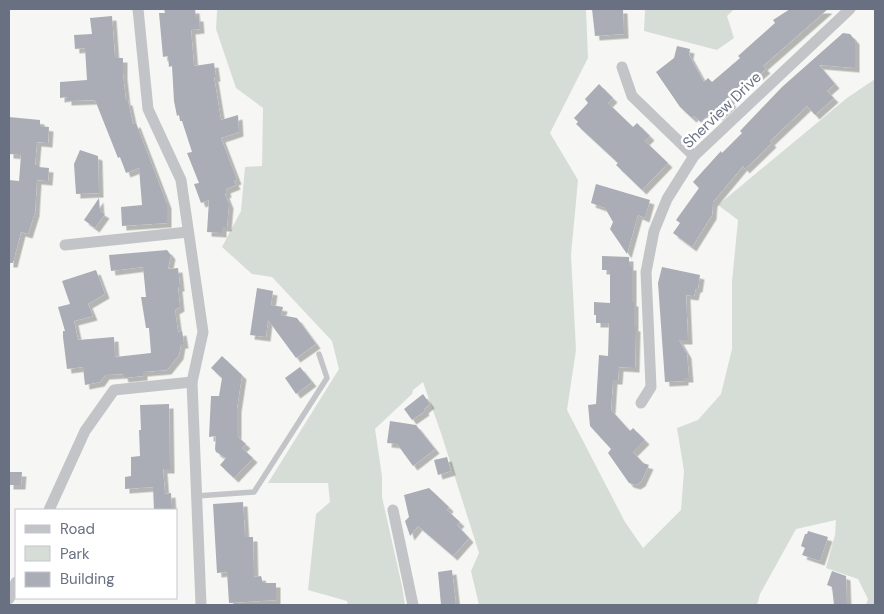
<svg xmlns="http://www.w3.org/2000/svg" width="884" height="614" viewBox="0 0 884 614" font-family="'DM Sans',sans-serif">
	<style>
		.green { fill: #d6ddd6 }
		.building { fill: #aaadb5; filter: url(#shadow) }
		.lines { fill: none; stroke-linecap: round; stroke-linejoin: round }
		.service { stroke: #c3c4c8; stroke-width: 5.5 }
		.minor { stroke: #c3c4c8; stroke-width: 11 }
		.labels { text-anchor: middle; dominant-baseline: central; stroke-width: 5; stroke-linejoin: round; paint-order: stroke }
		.street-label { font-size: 15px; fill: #697081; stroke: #fff }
	</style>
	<defs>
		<filter id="shadow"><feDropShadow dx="4.5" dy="4.5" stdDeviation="0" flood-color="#0004"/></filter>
	</defs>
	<rect width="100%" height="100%" fill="#f6f6f4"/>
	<g class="green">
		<polygon points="219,9 586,9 588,58 550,133 578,180 571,255 576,350 567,410 625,522 643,548 681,510 684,471 677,428 698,420 721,394 732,349 732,282 738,220 718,205 847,98 875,79 875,605 866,605 868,599 858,579 826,568 835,535 836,520 796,529 760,594 757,605 479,605 471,571 479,553 441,433 423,382 413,390 412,394 375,429 382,476 382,497 402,586 405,605 348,605 347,601 308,590 316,514 330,502 328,483 268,483 339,369 332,341 272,277 252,274 222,247 241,211 245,167 262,166 263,108 236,88 216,29 217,11"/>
		<polygon points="645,9 734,9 727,16 734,38 717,50 644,31"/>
	</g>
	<g class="building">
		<polygon points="164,9 195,9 196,17 199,17 200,29 191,30 194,66 214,63 216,77 214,77 221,120 238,115 239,132 221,138 237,180 234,181 236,185 226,189 227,193 225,194 229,204 227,227 222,227 222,233 207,232 209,200 201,203 194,184 199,183 187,153 192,152 182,121 180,121 179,115 177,116 174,101 172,66 169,67 168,56 163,57 159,13 165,13"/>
		<polygon points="592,9 623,9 624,34 595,36"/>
		<polygon points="790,9 828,9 763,66 766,69 729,100 732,103 718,116 713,110 701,122 694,116 692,118 680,107 656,72 674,58 677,46 690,49 689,55 704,82 708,78 712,82 740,58 738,56 775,23 773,20"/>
		<polygon points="112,16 115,58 123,58 123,75 126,101 128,101 133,124 136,123 167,204 167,223 122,226 121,207 142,205 139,168 126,173 120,157 118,158 95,100 67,101 67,97 60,98 60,82 87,80 85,48 75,49 74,35 92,34 90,18"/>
		<polygon points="843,33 850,34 855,40 855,68 819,65 835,84 827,91 834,98 815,115 807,106 770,141 772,143 745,169 743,166 713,202 712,215 692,247 673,233 680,223 676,220 699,188 693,182 721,151 722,153 742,133 740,131 782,87"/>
		<polygon points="599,84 613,98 608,103 633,127 637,123 650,136 645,141 668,163 642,190 616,165 618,163 576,124 578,122 574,118 588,103 585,99"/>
		<polygon points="9,117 40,120 40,126 49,127 48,143 37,142 35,165 39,165 39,167 49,168 48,181 37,180 35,212 28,234 21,232 13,263 9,263 9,180 19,181 21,155 9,154"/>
		<polygon points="80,150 98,156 99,193 76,194 74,164"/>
		<polygon points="596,184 650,200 645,218 638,215 627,254 610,229 613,222 605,208 591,203"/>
		<polygon points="99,198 100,211 105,214 95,228 84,220"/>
		<polygon points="167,250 171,255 168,269 178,268 179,277 180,287 178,287 180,307 175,310 178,332 182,331 184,344 181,344 179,355 167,370 143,372 143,376 124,378 123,374 105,375 100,382 85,385 83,367 67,369 63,337 63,331 65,331 58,307 70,304 62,281 96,270 105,294 88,304 93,316 74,321 78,340 114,337 115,357 151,353 149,328 146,328 141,297 146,297 143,267 111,271 109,255"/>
		<polygon points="602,256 629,257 629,266 632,266 632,302 634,302 634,327 636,327 635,368 619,367 618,380 613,380 611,410 630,431 633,428 645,440 633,452 643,463 649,465 641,482 636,485 629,483 608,453 611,449 590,426 588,405 596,404 599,355 608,356 609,323 596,323 596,315 594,315 594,302 610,303 610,270 602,270"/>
		<polygon points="662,267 700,275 698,288 696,288 694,296 686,295 688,340 679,340 687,354 689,378 684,378 684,381 665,382 658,283"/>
		<polygon points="257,288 273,291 271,305 283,307 281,315 297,318 316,344 296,358 268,320 266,337 250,335"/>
		<polygon points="222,356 242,375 237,408 237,436 246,444 242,448 253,458 234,478 220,465 226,458 216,452 215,449 216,436 209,437 211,396 219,396 222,378 211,368"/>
		<polygon points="300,367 312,382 296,394 285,378"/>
		<polygon points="423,394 430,404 424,409 425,411 412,420 404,409"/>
		<polygon points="169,404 170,469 163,469 165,494 171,493 172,510 154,510 153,487 125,489 125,477 131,476 131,457 140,456 139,430 141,430 140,405"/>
		<polygon points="390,421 416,425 435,449 413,466 397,444 387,443"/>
		<polygon points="447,457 451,471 438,475 434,460"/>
		<polygon points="9,472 22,472 21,485 9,485"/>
		<polygon points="429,488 449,507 447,510 460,522 457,525 469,538 453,556 418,526 410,536 405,521 409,517 404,495"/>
		<polygon points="243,502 245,537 253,537 254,577 261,576 263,583 276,583 276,600 229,603 227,572 217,573 213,504"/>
		<polygon points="808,531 828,537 820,561 802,555 805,548 801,546 805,534 807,534"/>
		<polygon points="452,570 456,605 441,605 438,572"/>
		<polygon points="832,571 846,576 847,605 834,605 832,587 827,585"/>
	</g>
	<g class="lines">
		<polyline class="service" points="196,496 254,492 327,378 319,354"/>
		<g class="minor">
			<polyline points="138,9 148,109 181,180 203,332 192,382 201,605"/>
			<polyline points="622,67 632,96 694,156"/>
			<polyline points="65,245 188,232"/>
			<polyline points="641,403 651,387 646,272 654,231 667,199 694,156 850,9"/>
			<polyline points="49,510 85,431 114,390 192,382"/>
			<polyline points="393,510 413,605"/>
			<polyline points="9,599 16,582"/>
		</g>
	</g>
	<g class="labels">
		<g class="street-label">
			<text transform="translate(722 110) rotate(-44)">Sherview Drive</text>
		</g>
	</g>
	<rect width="884" height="614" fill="none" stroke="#697081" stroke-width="20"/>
	<rect x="15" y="509" width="162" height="90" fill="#ffffff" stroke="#c3c6cd"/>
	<rect x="25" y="525" width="25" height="8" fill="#c3c4c8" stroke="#c3c6cd"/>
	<text x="60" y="534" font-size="15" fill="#697081">Road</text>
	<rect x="25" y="546" width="25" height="15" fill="#d6ddd6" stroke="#c3c6cd"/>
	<text x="60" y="559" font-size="15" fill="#697081">Park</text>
	<rect x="25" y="572" width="25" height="15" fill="#aaadb5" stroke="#c3c6cd"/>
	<text x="60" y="584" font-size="15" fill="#697081">Building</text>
</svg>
